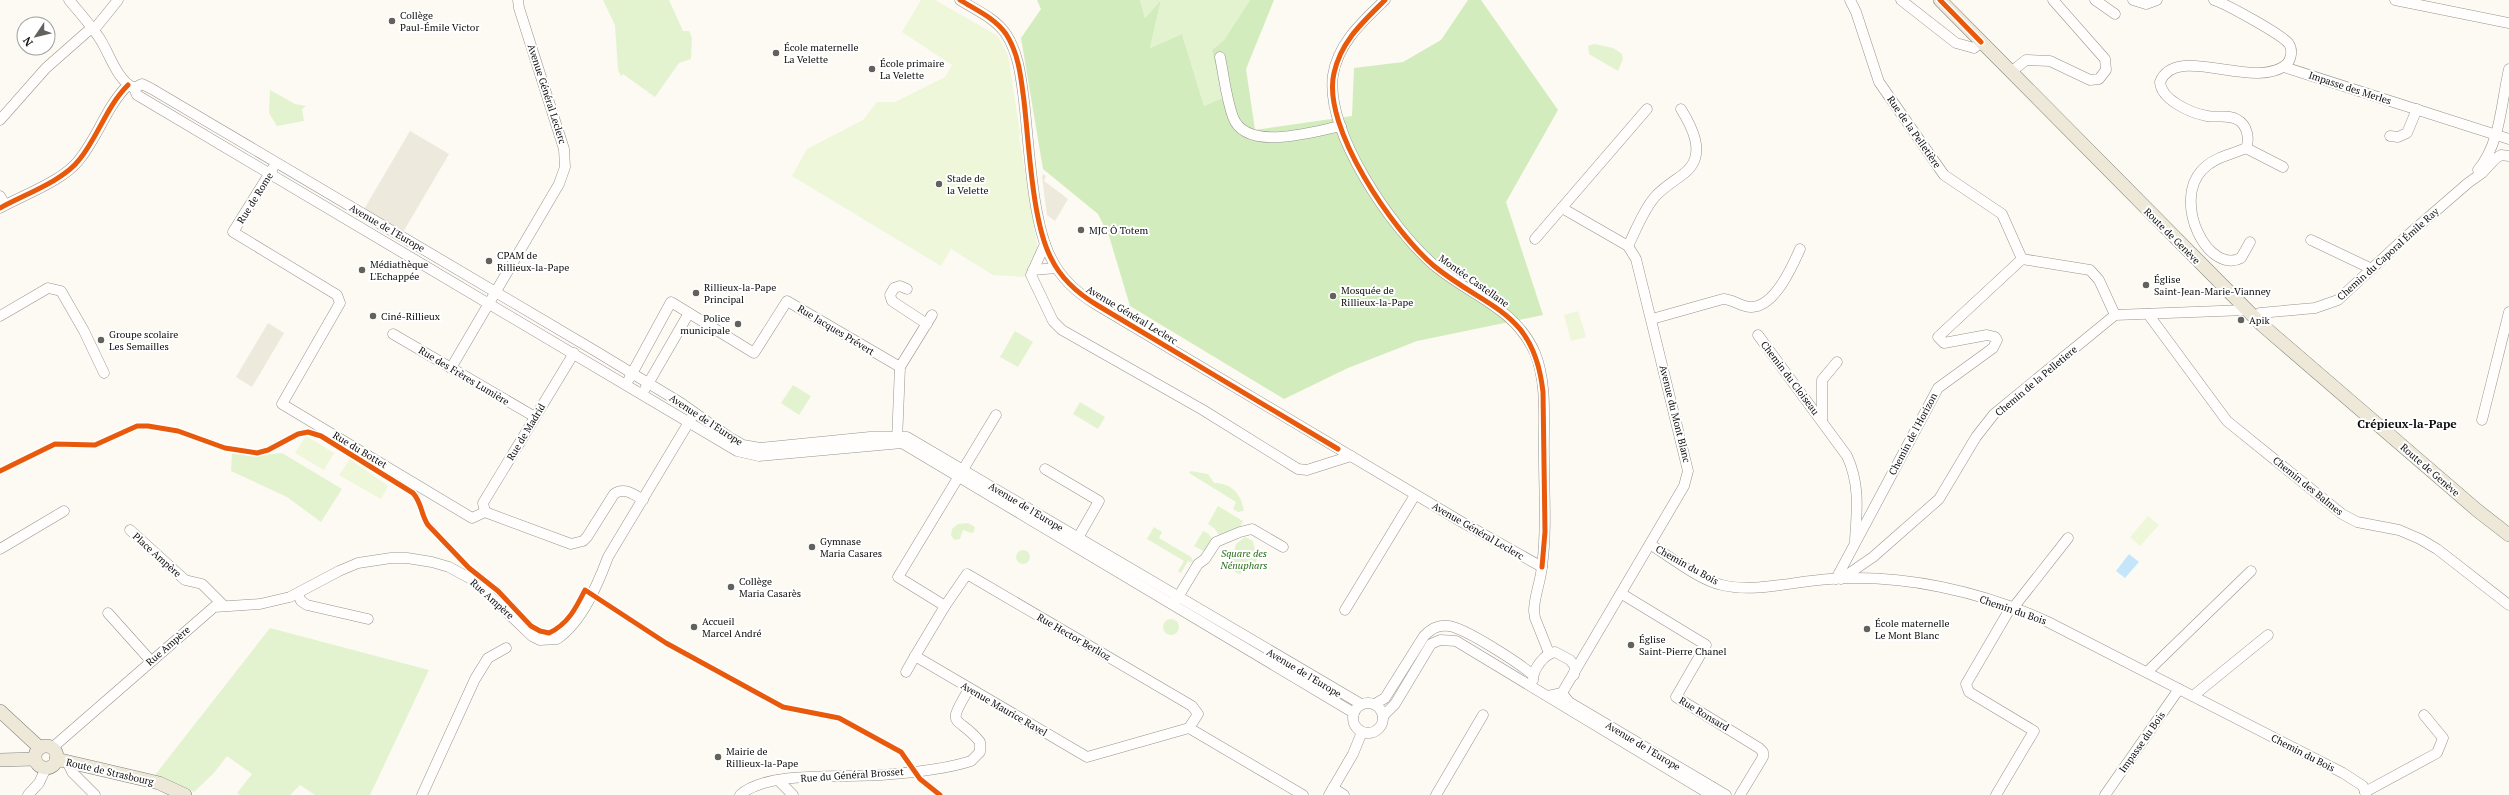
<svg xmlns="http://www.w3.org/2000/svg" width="2509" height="795" viewBox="0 0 2509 795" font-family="'PT Serif',serif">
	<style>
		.green { fill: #e4f3cf }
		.forest { fill: #d3ecbd }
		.pitch { fill: #eef7da }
		.plaza { fill: #ede9dd }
		.water { fill: #c5e6fa }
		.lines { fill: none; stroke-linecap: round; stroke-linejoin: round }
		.minor-casing { stroke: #959491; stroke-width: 11 }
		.major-casing { stroke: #82827e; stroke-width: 14 }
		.minor { stroke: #fffefd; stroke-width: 10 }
		.major { stroke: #ede8d8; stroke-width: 13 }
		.cycleway-casing { stroke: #fff; stroke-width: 8 }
		.cycleway { stroke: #e8590c; stroke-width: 5 }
		.poi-dot { fill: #61615e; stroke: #fff; stroke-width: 1.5 }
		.labels { text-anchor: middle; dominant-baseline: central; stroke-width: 4; stroke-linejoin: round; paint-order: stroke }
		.poi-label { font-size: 10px; fill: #0e0e0e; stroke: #fff; text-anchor: start }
		.street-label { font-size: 10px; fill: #0e0e0e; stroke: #fff }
		.park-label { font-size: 10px; font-style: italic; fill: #266d16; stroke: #fff }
		.quarter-label { font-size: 12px; font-weight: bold; fill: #0e0e0e; stroke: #fff }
	</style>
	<rect width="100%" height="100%" fill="#fcfaf2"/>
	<g class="green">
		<polygon points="603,0 669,0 683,31 689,31 692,38 691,59 679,63 655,97 623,74 621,76 618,70 615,25"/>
		<polygon points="1140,0 1250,0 1224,40 1212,50 1222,98 1204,106 1182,34 1150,48 1161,0 1145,18"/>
		<polygon points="1594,44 1613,48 1622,54 1623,59 1618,71 1589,54 1588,46"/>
		<polygon points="270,90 295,104 306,106 302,109 304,121 277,126 269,113"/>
		<polygon points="1015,331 1033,342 1018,367 1000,357"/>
		<polygon points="793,385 811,396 799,415 781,403"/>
		<polygon points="1080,402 1105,417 1098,429 1073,414"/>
		<polygon points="232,453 262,455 282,453 342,489 321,522 287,497 231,471"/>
		<path d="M 1191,471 L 1208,474 L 1214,483 C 1232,483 1241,494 1244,511 L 1238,512 L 1233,509 L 1236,502 L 1189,473 Z"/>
		<polygon points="1218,506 1243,521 1240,527 1220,536 1215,529 1208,524"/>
		<polygon points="968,523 975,527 974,532 971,533 963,530 960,539 954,540 951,535 952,529 958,524"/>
		<polygon points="1154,527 1162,532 1159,538 1191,557 1194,563 1188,561 1181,573 1178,571 1184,561 1147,539"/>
		<polygon points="1203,531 1209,534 1212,539 1205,552 1194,546"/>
		<path d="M 1245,537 L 1253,541 L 1257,559 L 1253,569 L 1239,574 C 1221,564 1234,557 1236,544 Z"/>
		<circle cx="1023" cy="557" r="7"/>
		<circle cx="1171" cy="627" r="8"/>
		<polygon points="270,628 429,670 370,795 315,795 300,785 290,795 240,795 237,793 252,774 227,756 214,773 194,792 155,775"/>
	</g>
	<polygon class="forest" points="1037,0 1140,0 1145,18 1161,0 1150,48 1182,34 1204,106 1222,98 1212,50 1224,40 1250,0 1274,0 1246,69 1255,130 1352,116 1354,68 1403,62 1441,40 1468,0 1481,0 1558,110 1506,202 1543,315 1417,341 1348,368 1284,399 1130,306 1109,236 1098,214 1043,169 1021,38 1041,9"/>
	<g class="pitch">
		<polygon points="921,0 935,0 998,36 1008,55 1020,133 1019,137 1038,250 1024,277 993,275 951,249 941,266 792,176 807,149 863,120 877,102 895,102 945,77 952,65 902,32"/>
		<polygon points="1578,311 1586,337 1571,341 1564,315"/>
		<polygon points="306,436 334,453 324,470 295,453"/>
		<polygon points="350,459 388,486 381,499 339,475"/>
		<polygon points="2148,516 2159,525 2140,546 2130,537"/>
	</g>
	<g class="plaza">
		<polygon points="410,131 449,154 402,234 363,211"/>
		<polygon points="1043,174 1046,176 1044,181 1068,199 1055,221 1047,215 1042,177"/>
		<polygon points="268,323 284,333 252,387 236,377"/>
	</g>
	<polygon class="water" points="2129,554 2139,562 2125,578 2116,571"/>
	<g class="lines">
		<g class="minor-casing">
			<g id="minor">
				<path d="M 69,0 C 79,12 89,23 98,36 C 109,51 116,80 134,88 L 137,95 L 737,451 L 759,456 L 902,443 L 1354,713"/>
				<path d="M 960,0 C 976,10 995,18 1006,34 C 1019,54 1021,78 1024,101 C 1029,143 1032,222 1051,258 C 1061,279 1077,293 1097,305 L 1460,521 L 1542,567"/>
				<path d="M 1385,0 C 1363,21 1338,43 1333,75 C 1325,132 1392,229 1434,265 C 1469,295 1515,307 1535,353 C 1548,385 1543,425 1544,459 C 1544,494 1547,530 1542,566 C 1541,581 1534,596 1534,611 L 1535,618 L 1549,653"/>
				<polyline points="1850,0 1856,12 1879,82 1944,175 2002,214 2022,259"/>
				<polyline points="1901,0 1956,43 1974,48 1981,42"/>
				<polyline points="2095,0 2115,14"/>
				<polyline points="2133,0 2146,4 2157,0"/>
				<path d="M 2214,0 C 2226,4 2283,35 2289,44 C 2293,50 2291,59 2287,64 C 2255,92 2176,42 2160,82 C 2161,100 2191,113 2207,116 C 2217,118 2229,114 2238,120 C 2247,125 2250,139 2246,148 C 2231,155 2214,157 2202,170 C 2172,202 2208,275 2241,258 L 2250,242"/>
				<polyline points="2395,0 2509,23"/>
				<path d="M 1220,57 C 1224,76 1226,98 1233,117 C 1246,153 1314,131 1341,126"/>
				<polyline points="2284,67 2509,139"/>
				<polyline points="2011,72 2026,60 2050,61 2090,80 2099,79 2106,70 2105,59 2053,0"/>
				<polyline points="134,88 142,84 152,89 597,352 681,403 729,437 743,445 760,448 870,437 907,437 1361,704"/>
				<polyline points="0,120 46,68 88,31 97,26 118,0"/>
				<polyline points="2390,136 2398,137 2407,133 2417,109"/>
				<polyline points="2246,148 2283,167"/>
				<path d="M 273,168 L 233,232 L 337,295 L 340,303 L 282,404 L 472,518 L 485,512 L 571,544 L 583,541 L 587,537 L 614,494 C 624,487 634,494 643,500"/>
				<path d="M 2478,170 C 2501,142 2501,103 2509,69"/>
				<polyline points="0,196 5,205"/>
				<path d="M 0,208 C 23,195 63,181 79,160 C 98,137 106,107 128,85"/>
				<polyline points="1535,239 1647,109"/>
				<polyline points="2311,240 2372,269"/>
				<polyline points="1045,244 1031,275 1053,321 1062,330 1203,410 1298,469 1307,470 1351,456"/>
				<path d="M 1628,246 C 1636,230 1643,211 1654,198 C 1664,186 1677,180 1687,171 C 1706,153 1692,127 1681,109"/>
				<polyline points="2022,259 2090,270 2099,280 2115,315"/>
				<polyline points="1033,270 1056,268"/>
				<polyline points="907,289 900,286 894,288 890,295 892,301 927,324"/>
				<polyline points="2148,314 2227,421 2342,514 2357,522 2399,530 2420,539 2437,549 2509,605"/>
				<polyline points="0,316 48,288 61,291 84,331 104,373"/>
				<polyline points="2253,317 2260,313 2315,308 2338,300 2408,235 2468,183 2482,173 2495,159 2501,155 2509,156"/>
				<path d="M 1652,319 L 1723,299 C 1734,299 1741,308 1752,307 C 1775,306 1792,267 1800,249"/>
				<polyline points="393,334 535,417"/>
				<path d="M 1758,335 L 1847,456 C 1860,484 1857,510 1855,540"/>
				<polyline points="451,368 559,184 565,167 564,149 519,8 518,0"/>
				<polyline points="629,379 671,302 754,353 787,301 900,367"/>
				<polyline points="645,389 689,313"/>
				<polyline points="996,415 898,577 945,606 915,656 1087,757 1189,728 1303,795"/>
				<polyline points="2482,420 2509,312"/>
				<polyline points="1822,421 1822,380 1837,362"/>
				<polyline points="897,441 900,367 932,315"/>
				<polyline points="1045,469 1099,501 1075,543"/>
				<polyline points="485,512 483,503 574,353"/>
				<polyline points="130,530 185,580 202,584 223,605"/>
				<path d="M 1651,545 C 1671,557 1699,580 1722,585 C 1756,593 1795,581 1830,579 C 1903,574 1981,591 2048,622 L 2343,773 L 2363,786 L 2366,795"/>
				<polyline points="0,549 64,511"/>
				<polyline points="1836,579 1938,388 1993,348 1997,340 1995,337 1987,335 1944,343 1938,337 2022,259"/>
				<polyline points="1841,579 1873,557 1939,499 1976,437 1994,414 2115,315 2246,310"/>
				<polyline points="298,594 301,601 307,605 368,619"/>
				<polyline points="1622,594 1706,645 1676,697 1759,748 1763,752 1763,757 1740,795"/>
				<polyline points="1175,602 1198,564 1205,559 1216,542 1240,532 1252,529 1283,547"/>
				<polyline points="945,606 967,574 1192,706 1198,714 1189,728"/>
				<polyline points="2013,608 2068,538"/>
				<polyline points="1345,610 1415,495"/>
				<polyline points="108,613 151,661"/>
				<polyline points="906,672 915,656"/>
				<polyline points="2147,672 2251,571"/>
				<path d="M 1533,680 C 1533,669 1544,654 1555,652 L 1570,660 L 1575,666 L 1574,675"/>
				<polyline points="1562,693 1569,702 1726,795"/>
				<polyline points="1548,696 1562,693 1684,486 1688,471 1636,259 1628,246 1562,208"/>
				<polyline points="2193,696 2268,635"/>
				<circle cx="1368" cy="718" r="15"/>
				<path d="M 1375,704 L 1385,698 L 1424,636 C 1432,628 1438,625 1449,626 C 1465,628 1519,663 1533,675"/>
				<polyline points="1383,716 1395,704 1431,644 1440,640 1456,641 1711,795"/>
				<path d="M 52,748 L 214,607 L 260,604 L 290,597 L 339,571 L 358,563 L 391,558 L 407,558 L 432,562 L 449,567 L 473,580 L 532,636 L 540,640 L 557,639 C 582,622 598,584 608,557 L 692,417"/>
				<polyline points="67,761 72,772 95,795"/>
				<polyline points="778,780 793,795"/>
				<polyline points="1333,788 1344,795"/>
				<polyline points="2365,792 2437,753 2443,738 2424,715"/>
				<polyline points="28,795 39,783 46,768"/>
				<polyline points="422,795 475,679 488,658 506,648"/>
				<path d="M 740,795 C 768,770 844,778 881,775 C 910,773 943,770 971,761 L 980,752 L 980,742 C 958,714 944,730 969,689"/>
				<polyline points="1329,795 1353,754 1362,732"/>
				<polyline points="1436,795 1483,715"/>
				<polyline points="1996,795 2034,731 1969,692 1966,684 2011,607"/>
				<polyline points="2105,795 2179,689"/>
			</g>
		</g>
		<g class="major-casing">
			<g id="major">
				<polyline points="1940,0 2262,325 2478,511 2509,535"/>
				<polyline points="0,711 40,748"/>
				<circle cx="46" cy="757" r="11"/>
				<polyline points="56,759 159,783 185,795"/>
				<polyline points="0,760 35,759"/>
			</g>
		</g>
		<use href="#minor" class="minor"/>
		<use href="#major" class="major"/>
		<g class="cycleway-casing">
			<g id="cycleway">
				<path d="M 960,0 C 976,10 995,18 1006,34 C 1019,54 1021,78 1024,101 C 1029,143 1032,222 1051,258 C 1061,279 1077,293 1097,305 L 1338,449"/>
				<path d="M 1385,0 C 1363,22 1341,41 1334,73 C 1321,127 1394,232 1434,266 C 1488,310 1534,310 1543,392 L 1545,532 L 1542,567"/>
				<polyline points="1940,0 1981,42"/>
				<path d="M 0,208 C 23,195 63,181 79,160 C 98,137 106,107 128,85"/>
				<path d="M 0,471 L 55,444 L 95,445 L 137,426 L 148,426 L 178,431 L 225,448 L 257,453 L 268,450 L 298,434 L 308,432 L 321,436 L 413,493 C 422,503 421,515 428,525 L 469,568 L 498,591 L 531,626 L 540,631 L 549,633 C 568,624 576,608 585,590 L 666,643 L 783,707 L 839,718 L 901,752 L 920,779 L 940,795"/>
			</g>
		</g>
		<use href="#cycleway" class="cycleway"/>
	</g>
	<g class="poi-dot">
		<circle cx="392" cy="21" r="4"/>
		<circle cx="776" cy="53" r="4"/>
		<circle cx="872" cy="69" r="4"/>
		<circle cx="939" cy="184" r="4"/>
		<circle cx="1081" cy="230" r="4"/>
		<circle cx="489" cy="261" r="4"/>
		<circle cx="362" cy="270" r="4"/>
		<circle cx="2146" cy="285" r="4"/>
		<circle cx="696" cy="293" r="4"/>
		<circle cx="1333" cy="296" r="4"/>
		<circle cx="373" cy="316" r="4"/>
		<circle cx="2241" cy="320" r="4"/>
		<circle cx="738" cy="324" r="4"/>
		<circle cx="101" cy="340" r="4"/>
		<circle cx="812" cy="547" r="4"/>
		<circle cx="731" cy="587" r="4"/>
		<circle cx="694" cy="627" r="4"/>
		<circle cx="1867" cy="629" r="4"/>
		<circle cx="1631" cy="645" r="4"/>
		<circle cx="718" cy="757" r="4"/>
	</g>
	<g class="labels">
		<g class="poi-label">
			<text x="400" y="15">Collège<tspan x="400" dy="12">Paul-Émile Victor</tspan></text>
			<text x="784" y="47">École maternelle<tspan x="784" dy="12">La Velette</tspan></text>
			<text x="880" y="63">École primaire<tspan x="880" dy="12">La Velette</tspan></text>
			<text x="947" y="178">Stade de<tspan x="947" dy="12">la Velette</tspan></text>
			<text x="1089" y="230">MJC Ô Totem</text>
			<text x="497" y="255">CPAM de<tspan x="497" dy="12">Rillieux-la-Pape</tspan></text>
			<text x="370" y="264">Médiathèque<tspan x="370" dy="12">L'Echappée</tspan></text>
			<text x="2154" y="279">Église<tspan x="2154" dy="12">Saint-Jean-Marie-Vianney</tspan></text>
			<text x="704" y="287">Rillieux-la-Pape<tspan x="704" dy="12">Principal</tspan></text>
			<text x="1341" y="290">Mosquée de<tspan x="1341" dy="12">Rillieux-la-Pape</tspan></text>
			<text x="381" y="316">Ciné-Rillieux</text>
			<text x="730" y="318" text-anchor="end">Police<tspan x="730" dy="12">municipale</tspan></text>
			<text x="2249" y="320">Apik</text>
			<text x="109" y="334">Groupe scolaire<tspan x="109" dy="12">Les Semailles</tspan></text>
			<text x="820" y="541">Gymnase<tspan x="820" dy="12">Maria Casares</tspan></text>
			<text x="739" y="581">Collège<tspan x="739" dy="12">Maria Casarès</tspan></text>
			<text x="702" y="621">Accueil<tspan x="702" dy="12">Marcel André</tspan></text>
			<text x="1875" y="623">École maternelle<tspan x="1875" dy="12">Le Mont Blanc</tspan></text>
			<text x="1639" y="639">Église<tspan x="1639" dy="12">Saint-Pierre Chanel</tspan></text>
			<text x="726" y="751">Mairie de<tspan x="726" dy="12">Rillieux-la-Pape</tspan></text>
		</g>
		<g class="street-label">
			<text transform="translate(2350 88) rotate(18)">Impasse des Merles</text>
			<text transform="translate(547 94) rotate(72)">Avenue Général Leclerc</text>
			<text transform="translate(1914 132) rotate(55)">Rue de la Pelletière</text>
			<text transform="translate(255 198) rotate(-58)">Rue de Rome</text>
			<text transform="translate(387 228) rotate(30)">Avenue de l'Europe</text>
			<text transform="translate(2172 236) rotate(45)">Route de Genève</text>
			<text transform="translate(2388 254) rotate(-42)">Chemin du Caporal Émile Ray</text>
			<text transform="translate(1474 281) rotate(35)">Montée Castellane</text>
			<text transform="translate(1132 315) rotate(31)">Avenue Général Leclerc</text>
			<text transform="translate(836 330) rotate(31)">Rue Jacques Prévert</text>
			<text transform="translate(464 376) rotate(31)">Rue des Frères Lumière</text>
			<text transform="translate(1790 378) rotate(53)">Chemin du Cloiseau</text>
			<text transform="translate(2036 381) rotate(-40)">Chemin de la Pelletiere</text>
			<text transform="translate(1675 414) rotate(76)">Avenue du Mont Blanc</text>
			<text transform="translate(706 420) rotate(33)">Avenue de l'Europe</text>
			<text transform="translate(526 432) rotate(-59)">Rue de Madrid</text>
			<text transform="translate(1913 434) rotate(-62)">Chemin de l'Horizon</text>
			<text transform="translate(360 450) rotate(31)">Rue du Bottet</text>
			<text transform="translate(2430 470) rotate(41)">Route de Genève</text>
			<text transform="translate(2308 486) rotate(39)">Chemin des Balmes</text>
			<text transform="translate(1026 507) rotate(31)">Avenue de l'Europe</text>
			<text transform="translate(1478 531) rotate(30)">Avenue Général Leclerc</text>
			<text transform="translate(157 555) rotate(42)">Place Ampère</text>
			<text transform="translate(1687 565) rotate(29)">Chemin du Bois</text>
			<text transform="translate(492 599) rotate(42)">Rue Ampère</text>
			<text transform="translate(2013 610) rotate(19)">Chemin du Bois</text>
			<text transform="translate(1074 637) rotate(30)">Rue Hector Berlioz</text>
			<text transform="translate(168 646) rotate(-41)">Rue Ampère</text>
			<text transform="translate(1304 673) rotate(31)">Avenue de l'Europe</text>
			<text transform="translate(1004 709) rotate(30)">Avenue Maurice Ravel</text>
			<text transform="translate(1704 714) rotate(31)">Rue Ronsard</text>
			<text transform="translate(2142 742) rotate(-55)">Impasse du Bois</text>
			<text transform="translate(1643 746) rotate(31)">Avenue de l'Europe</text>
			<text transform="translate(2303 753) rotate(27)">Chemin du Bois</text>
			<text transform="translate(110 772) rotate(13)">Route de Strasbourg</text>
			<text transform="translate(852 775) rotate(-4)">Rue du Général Brosset</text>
		</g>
		<g class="park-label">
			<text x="1244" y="553">Square des<tspan x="1244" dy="12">Nénuphars</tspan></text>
		</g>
		<g class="quarter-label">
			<text x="2407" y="423">Crépieux-la-Pape</text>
		</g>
	</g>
	<g transform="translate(36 36) rotate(235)"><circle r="19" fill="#ffffff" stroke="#9f9f9f"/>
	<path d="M0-3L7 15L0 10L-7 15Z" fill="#61615e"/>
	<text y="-6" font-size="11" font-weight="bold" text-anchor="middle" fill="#0e0e0e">N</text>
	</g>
</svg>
